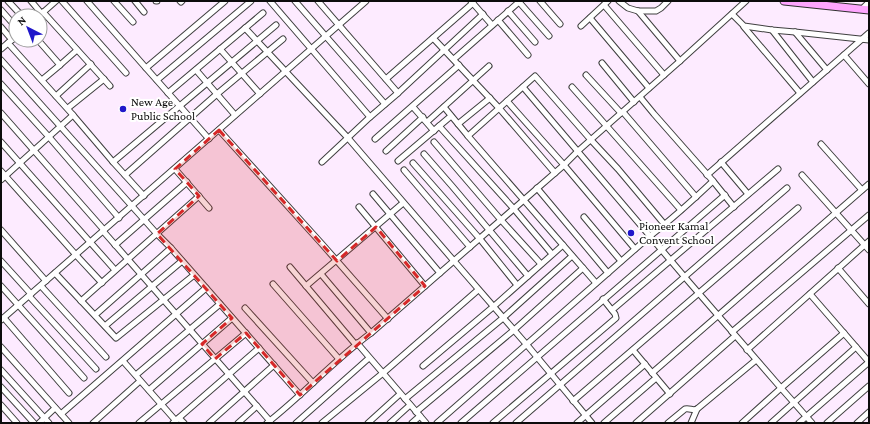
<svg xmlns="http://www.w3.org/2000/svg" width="870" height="424" viewBox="0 0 870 424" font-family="'Crimson Pro',serif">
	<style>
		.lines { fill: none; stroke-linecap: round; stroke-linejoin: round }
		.street-casing { stroke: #3f3f3f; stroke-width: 7 }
		.secondary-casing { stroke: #2e2e2e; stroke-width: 9 }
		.street { stroke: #fff; stroke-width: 5 }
		.secondary { stroke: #fea6ff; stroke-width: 7 }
		.marked { fill: #d62828; fill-opacity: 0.2; stroke: #d62828; stroke-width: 3; stroke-dasharray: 8 5; stroke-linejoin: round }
		.poi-dot { fill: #2017ca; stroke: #fff; stroke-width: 1.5 }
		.labels { text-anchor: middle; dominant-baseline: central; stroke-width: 4; stroke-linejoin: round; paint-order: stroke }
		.poi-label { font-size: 12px; fill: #0c0c0c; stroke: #fff; text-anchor: start }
	</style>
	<rect width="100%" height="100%" fill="#fdebff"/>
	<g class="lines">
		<g class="street-casing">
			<g id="street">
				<polyline points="8,1 22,16"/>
				<polyline points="31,1 42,14"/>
				<polyline points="62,1 126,73"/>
				<polyline points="87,1 146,68 209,139"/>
				<polyline points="114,1 133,22"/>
				<polyline points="135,1 144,12"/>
				<polyline points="156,1 157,1"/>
				<polyline points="180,1 181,2 182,1"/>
				<polyline points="270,1 370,117"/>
				<polyline points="295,1 385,104"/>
				<polyline points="318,1 398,93"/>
				<polyline points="471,1 492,25"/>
				<polyline points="540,1 560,24"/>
				<polyline points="619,1 628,8 638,11 656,11 661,8 668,1"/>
				<polyline points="519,2 549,36"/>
				<polyline points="604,5 664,75"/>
				<polyline points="862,9 869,2"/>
				<polyline points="1,10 16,27"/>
				<polyline points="508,11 535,42"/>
				<polyline points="638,11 680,61"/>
				<polyline points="43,12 110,86"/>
				<polyline points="732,14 744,26 772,30 795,32 869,40"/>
				<polyline points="39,16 56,1"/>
				<polyline points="590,18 649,88"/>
				<polyline points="498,20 528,55"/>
				<polyline points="581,26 608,1"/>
				<polyline points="1,27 12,40"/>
				<polyline points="744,27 800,93"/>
				<polyline points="245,28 348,138 454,261 527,345 592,423"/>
				<polyline points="772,30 813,82"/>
				<polyline points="795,32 827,70"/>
				<polyline points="433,38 499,108 555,173"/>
				<polyline points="38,40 60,65"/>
				<polyline points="8,43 73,115 113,162 144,196"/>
				<polyline points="1,49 16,36"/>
				<polyline points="220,49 260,94"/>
				<polyline points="844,55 869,84"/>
				<polyline points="454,59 520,1"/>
				<polyline points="1,60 157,234 171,248 300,395"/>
				<polyline points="602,63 634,102"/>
				<polyline points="146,68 225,1"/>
				<polyline points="196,70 235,115"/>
				<polyline points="586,75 621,113"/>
				<polyline points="386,79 473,3"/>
				<polyline points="42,80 60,65 77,50"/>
				<polyline points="157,80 251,1"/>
				<polyline points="1,84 49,137 119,218"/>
				<polyline points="523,87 689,282 781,388 844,333"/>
				<polyline points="572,87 681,210"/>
				<polyline points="168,93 263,13"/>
				<polyline points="56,96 91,64"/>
				<polyline points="507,101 564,165 635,249"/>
				<polyline points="413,107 434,131"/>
				<polyline points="444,107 468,136 596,283"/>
				<polyline points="68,108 104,79"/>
				<polyline points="623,112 696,197"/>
				<polyline points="1,113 104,230"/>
				<polyline points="427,122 489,66"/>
				<polyline points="458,124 490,98"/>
				<polyline points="439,126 514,209 552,254"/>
				<polyline points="219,130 322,244 388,319"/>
				<polyline points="468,136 535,76 591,140 618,169 665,225"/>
				<polyline points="375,139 459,65"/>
				<polyline points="1,142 115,270"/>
				<polyline points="434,142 501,220 541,264"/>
				<polyline points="821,144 862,190"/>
				<polyline points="386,151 423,117"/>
				<polyline points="424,154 452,186 528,276"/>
				<polyline points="398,161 451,116"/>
				<polyline points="113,162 276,25"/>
				<polyline points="322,162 370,117 398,93 483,14"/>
				<polyline points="721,162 748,194"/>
				<polyline points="413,163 480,239 517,285"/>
				<polyline points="175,169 209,208"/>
				<polyline points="404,170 470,247"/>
				<polyline points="1,171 76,255 102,283"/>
				<polyline points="125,175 217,94 283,39"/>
				<polyline points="707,175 869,33"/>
				<polyline points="802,175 869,250"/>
				<polyline points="1,180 73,115"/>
				<polyline points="713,181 734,207"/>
				<polyline points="537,188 608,273"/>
				<polyline points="373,194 440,273"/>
				<polyline points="359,207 425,286"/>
				<polyline points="584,217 621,261"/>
				<polyline points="1,230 46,281"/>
				<polyline points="103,231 270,421"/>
				<polyline points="115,245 187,182"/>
				<polyline points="1,261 31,294"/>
				<polyline points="290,267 356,345"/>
				<polyline points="838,268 869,304"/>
				<polyline points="55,273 116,338 194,275"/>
				<polyline points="321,274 371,333"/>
				<polyline points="273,284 339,359"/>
				<polyline points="1,286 84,378"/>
				<polyline points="41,286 106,357"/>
				<polyline points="306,286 403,203"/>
				<polyline points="29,296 96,369"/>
				<polyline points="81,301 199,196"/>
				<polyline points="245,308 313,383"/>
				<polyline points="612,310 778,169"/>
				<polyline points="95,315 171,248"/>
				<polyline points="4,318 69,393"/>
				<polyline points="1,320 366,1"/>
				<polyline points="105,326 182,261"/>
				<polyline points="732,332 869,215"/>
				<polyline points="357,343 426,423"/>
				<polyline points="1,347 69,423"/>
				<polyline points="633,350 670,394"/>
				<polyline points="747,350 869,241"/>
				<polyline points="123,361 176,421"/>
				<polyline points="423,366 493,307 563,245"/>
				<polyline points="1,370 49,423"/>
				<polyline points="652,373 869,184"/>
				<polyline points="136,375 220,304"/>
				<polyline points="1,387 34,423"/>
				<polyline points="149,390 232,318"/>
				<polyline points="405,399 503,318 572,256"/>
				<polyline points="573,401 798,208"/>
				<polyline points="1,405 17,423"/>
				<polyline points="416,412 514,330 583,268"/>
				<polyline points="61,414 206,288"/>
				<polyline points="179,418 184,423"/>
				<polyline points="39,423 55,408"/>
				<polyline points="93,423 140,381"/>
				<polyline points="139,423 246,333"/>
				<polyline points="173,423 259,348"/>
				<polyline points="209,423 274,365"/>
				<polyline points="238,423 257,406"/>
				<path d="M 267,423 C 303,395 334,360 371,333 L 564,165 L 578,151 L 680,61 L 746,1"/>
				<polyline points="296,423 369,358"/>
				<polyline points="322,423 383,373 478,290"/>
				<polyline points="368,423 400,394"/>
				<polyline points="390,423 410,405"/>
				<polyline points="412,423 420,416"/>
				<path d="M 437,423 L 650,236 C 672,219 693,200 713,181 L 654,114 L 640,97"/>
				<polyline points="461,423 725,195"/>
				<polyline points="493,423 616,318 615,314 603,299"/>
				<polyline points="516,423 787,188"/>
				<polyline points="577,423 645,364"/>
				<polyline points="604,423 656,378"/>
				<polyline points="636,423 735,336"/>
				<path d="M 668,423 L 685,409 C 690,408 693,411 697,409 L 756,360"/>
				<polyline points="691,423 697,409"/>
				<polyline points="742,423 781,388 812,423"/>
				<polyline points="771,423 856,347"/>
				<polyline points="799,423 869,362 810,294"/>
				<polyline points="827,423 869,386"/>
				<polyline points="857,423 869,412"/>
			</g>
		</g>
		<g class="secondary-casing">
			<polyline id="secondary" points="784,1 869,10"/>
		</g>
		<use href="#street" class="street"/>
		<use href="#secondary" class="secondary"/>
	</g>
	<path class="marked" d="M 219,130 L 337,261 L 376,227 L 425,286 L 300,395 L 246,333 L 215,359 L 202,344 L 232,318 L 157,234 L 199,196 L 175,169 Z"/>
	<g class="poi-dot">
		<circle cx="123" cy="109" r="4"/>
		<circle cx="631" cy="233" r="4"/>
	</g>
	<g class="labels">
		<g class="poi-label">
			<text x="131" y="102">New Age<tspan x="131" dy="14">Public School</tspan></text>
			<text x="639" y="226">Pioneer Kamal<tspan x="639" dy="14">Convent School</tspan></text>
		</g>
	</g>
	<rect width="870" height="424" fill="none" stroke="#0c0c0c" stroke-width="4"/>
	<g transform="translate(28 28) rotate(318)"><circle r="19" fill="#ffffff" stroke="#9e9e9e"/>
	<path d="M0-3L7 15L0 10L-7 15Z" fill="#2017ca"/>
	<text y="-6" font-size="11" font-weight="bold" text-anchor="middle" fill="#0c0c0c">N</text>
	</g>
</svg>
